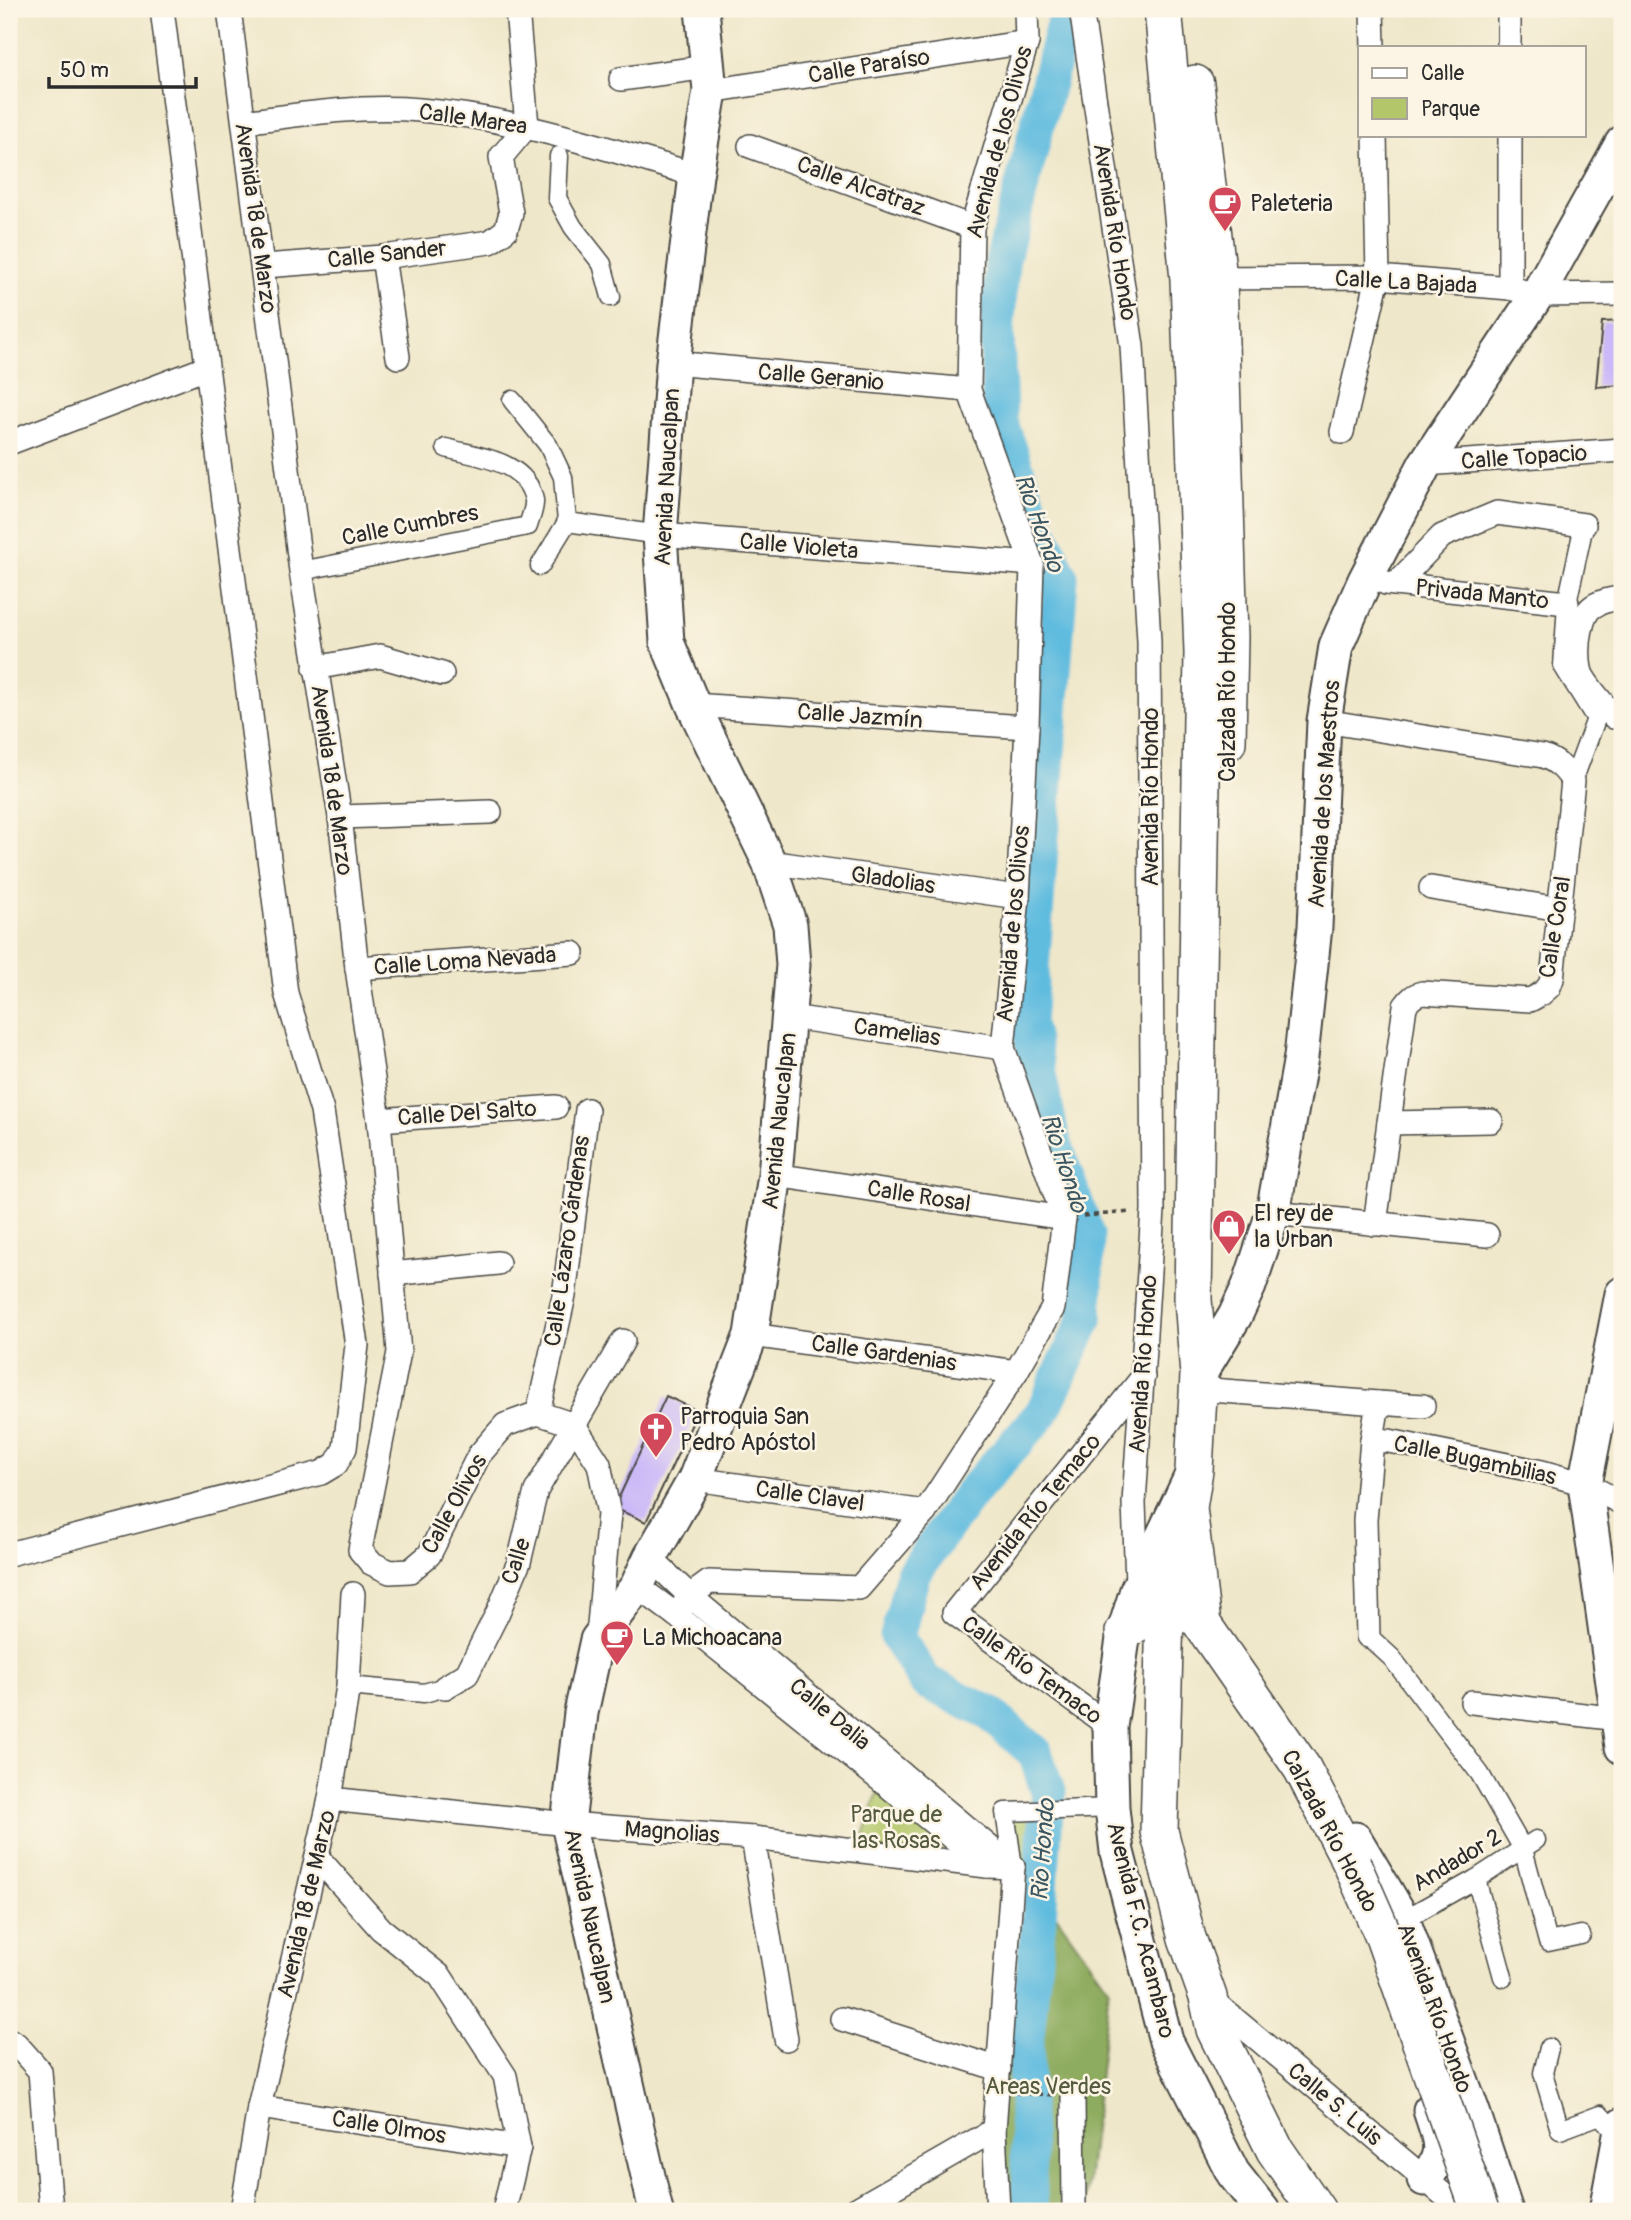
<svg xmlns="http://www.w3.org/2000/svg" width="1631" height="2220" viewBox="0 0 1631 2220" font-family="Pangolin,sans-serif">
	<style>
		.green { fill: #b3c76a; stroke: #6f794a; stroke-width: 2 }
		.forest { fill: #8eac5e; stroke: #5c6c44; stroke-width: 2 }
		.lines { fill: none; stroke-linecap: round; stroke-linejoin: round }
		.river { stroke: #61bcdf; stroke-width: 35 }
		.building { fill: #cab8f8 }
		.pedestrian-casing { stroke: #484743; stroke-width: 21 }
		.minor-casing { stroke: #484743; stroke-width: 26 }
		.secondary-casing { stroke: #484743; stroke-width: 37 }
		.primary-casing { stroke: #484743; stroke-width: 40 }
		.path { stroke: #484743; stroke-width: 3.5; stroke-dasharray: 5 5; stroke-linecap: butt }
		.pedestrian { stroke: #fff; stroke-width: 18 }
		.minor { stroke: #fff; stroke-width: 23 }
		.secondary { stroke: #fff; stroke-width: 33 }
		.primary { stroke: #fff; stroke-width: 37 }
		.primary-bridge-casing { stroke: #484743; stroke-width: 40; stroke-linecap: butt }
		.primary-bridge { stroke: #fff; stroke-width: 37 }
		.labels { text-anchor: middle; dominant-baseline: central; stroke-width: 5; stroke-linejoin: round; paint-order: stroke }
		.street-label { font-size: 23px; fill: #2b2b2b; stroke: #fcf5e5 }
		.poi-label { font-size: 23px; fill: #2b2b2b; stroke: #fcf5e5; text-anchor: start }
		.park-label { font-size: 23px; fill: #545a3e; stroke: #fcf5e5 }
		.water-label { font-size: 24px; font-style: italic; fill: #3b5661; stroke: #fcf5e5 }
	</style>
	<rect width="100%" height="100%" fill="#fcf5e5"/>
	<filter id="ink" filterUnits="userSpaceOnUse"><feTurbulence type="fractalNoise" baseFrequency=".0143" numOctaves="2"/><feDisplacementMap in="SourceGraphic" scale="14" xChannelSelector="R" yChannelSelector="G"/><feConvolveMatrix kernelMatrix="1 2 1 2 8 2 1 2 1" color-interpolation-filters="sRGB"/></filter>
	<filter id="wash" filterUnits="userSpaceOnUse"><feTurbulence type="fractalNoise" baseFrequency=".00686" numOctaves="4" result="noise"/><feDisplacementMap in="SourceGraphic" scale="28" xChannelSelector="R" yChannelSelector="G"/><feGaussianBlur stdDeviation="1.57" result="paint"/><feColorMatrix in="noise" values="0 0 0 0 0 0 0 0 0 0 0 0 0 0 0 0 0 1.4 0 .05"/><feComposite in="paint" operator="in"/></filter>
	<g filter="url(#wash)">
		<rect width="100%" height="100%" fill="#efe7c9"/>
		<g class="green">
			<polygon points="881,1781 987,1865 860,1850"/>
			<polygon points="1046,1811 1042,1866 1013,1867 1005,1812"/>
		</g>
		<polygon class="forest" points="1040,1893 1109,1989 1085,2211 999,2211 999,2069 1039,1919"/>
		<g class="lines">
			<polyline class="river" points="1031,2211 1026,2114 1027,2035 1039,1918 1046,1811 1049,1795 1035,1753 989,1713 926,1682 897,1637 913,1574 970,1494 1042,1413 1085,1320 1087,1234 1052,1136 1028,1023 1061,577 1033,515 1000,421 997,333 1002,263 1065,17 1062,9"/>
		</g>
		<g id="blocks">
			<g class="building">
				<polygon points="1622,321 1622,385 1596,387 1602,322"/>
				<polygon points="666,1396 698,1411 646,1522 614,1508"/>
			</g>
		</g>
	</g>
	<g filter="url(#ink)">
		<use href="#blocks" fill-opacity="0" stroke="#484743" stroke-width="2"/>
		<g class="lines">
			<g class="pedestrian-casing">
				<g id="pedestrian">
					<polyline points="559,156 557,198 573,227 602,264 611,297"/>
					<polyline points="512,400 548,445 563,477 567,522 540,566"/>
					<polyline points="567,522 660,535"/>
					<path d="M 301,571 L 528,526 C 530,519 535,508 534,500 C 526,460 478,457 446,448"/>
					<polyline points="1573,781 1596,719 1563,666 1567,603 1584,525"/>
					<polyline points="1368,1636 1392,1658 1480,1774 1523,1849 1548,1942 1581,1935"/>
					<polyline points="348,1686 424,1693 445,1687"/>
					<polyline points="1013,1867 1005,1812 1112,1808"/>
					<polyline points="1476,1879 1503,1977"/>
					<polyline points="1403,1920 1476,1879 1536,1840"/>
					<polyline points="1549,2048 1543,2073 1560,2130 1600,2115 1619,2135"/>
				</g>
			</g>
			<g class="minor-casing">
				<g id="minor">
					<polyline points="229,9 301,571 340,817 357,968 379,1120 399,1352 360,1550 371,1563 390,1572 410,1571 429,1555 479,1455 505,1425 538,1413 574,1425 599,1464 609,1514 598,1636"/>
					<polyline points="1081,9 1132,346 1149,641 1153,1210 1134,1503 1137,1583"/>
					<polyline points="1372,9 1373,47"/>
					<polyline points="1509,9 1509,47"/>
					<polyline points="621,79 707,67"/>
					<polyline points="710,91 1027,42"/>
					<path d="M 244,122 C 302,114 360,105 420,110 C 515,118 605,148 696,175"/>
					<polyline points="1510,135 1510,288"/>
					<polyline points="750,146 972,227"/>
					<polyline points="383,257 398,357"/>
					<polyline points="264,266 383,257 490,242 506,230 511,213 501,157 527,126 517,9"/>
					<polyline points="1207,278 1378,277 1510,288 1537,295 1622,294"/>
					<polyline points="673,363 969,390"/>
					<polyline points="1342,432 1378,277 1375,135"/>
					<polyline points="9,443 206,368"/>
					<polyline points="1425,464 1622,450"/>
					<polyline points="660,535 1032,564"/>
					<polyline points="1386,583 1567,603"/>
					<polyline points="1396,584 1442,536 1497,513 1584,525"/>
					<polyline points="315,668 380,656 442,674"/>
					<polyline points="693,705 1027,727"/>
					<path d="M 1614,717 C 1604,704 1591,691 1583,677 C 1575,663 1578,619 1591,608 C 1599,601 1612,599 1622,598"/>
					<path d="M 1324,721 L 1543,756 C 1557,761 1564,768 1573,781 L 1552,979 L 1549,987 L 1541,994 L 1530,1000 L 1422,993 C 1414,995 1410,999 1405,1006 L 1375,1224"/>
					<polyline points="340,817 490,812"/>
					<polyline points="769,862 1018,897"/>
					<polyline points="1431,888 1560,909"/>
					<polyline points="357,968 573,953"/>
					<polyline points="791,1017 1003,1048"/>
					<polyline points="379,1120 556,1107"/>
					<polyline points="1389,1123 1491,1121"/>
					<polyline points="775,1175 1064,1218"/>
					<polyline points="1273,1213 1487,1235"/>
					<polyline points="392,1274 498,1263"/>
					<polyline points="751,1335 1016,1372"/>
					<polyline points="1198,1389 1378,1403 1372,1440 1389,1441 1542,1472 1585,1484 1622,1503"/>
					<polyline points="1378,1403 1423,1406"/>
					<polyline points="538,1413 564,1296 587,1110"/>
					<polyline points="695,1479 925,1512"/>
					<polyline points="9,1554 321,1473 336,1464 345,1448 357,1345 322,1111 286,993 162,9"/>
					<polyline points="650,1558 690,1596 1013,1867"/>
					<polyline points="637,1586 676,1615 987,1866"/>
					<polyline points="676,1615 690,1596 709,1582 859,1588 925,1512 1016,1372 1053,1308 1064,1218 1003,1048 1018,897 1027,727 1032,564 969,390 972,227 1027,42 1026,9"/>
					<polyline points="1368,1636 1365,1520 1372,1440"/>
					<polyline points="445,1687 467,1674 498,1612 519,1562 536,1491 623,1341"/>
					<polyline points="1472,1702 1619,1719"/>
					<polyline points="1110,1727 954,1613 1143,1377"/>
					<polyline points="330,1799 568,1824 753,1838 987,1866 1013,1867"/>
					<polyline points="753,1838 786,2039"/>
					<polyline points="317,1857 381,1929 440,1976 505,2076 519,2147 504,2211"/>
					<polyline points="1208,1997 1463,2211"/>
					<polyline points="842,2019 999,2069"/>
					<polyline points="9,2040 16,2044 40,2071 51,2211"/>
					<polyline points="1073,2096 1074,2211"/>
					<polyline points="259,2107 519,2147"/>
					<polyline points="242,2211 259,2107 330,1799 348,1686 353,1594"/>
					<polyline points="853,2211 994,2130"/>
					<polyline points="998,2211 994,2130 1013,1867"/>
				</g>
			</g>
			<g class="secondary-casing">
				<g id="secondary">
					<polyline points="1622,1294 1585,1484 1622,1747"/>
					<polyline points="1199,1375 1235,1316 1249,1286 1273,1213 1301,1057 1315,927 1324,721 1336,646 1365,580 1425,464 1537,295 1622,143"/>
					<polyline points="1190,1479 1137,1590 1124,1632 1110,1727 1112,1808 1117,1852 1166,2041 1233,2173 1263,2211"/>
					<polyline points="1355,1839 1403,1920 1473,2112 1506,2211"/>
					<path d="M 1424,2179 C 1448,2153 1440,2141 1430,2110"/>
					<polyline points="656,2211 568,1824 581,1713 597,1640 637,1586 650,1558 695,1479 751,1335 775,1175 793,965 790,925 769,862 693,705 667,642 660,535 673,363 696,175 710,91 702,9"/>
					<polyline points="1606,2211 1622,2125"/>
				</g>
			</g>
			<g class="primary-casing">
				<g id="primary">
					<polyline points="1163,9 1189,279 1203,652 1193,1299 1199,1375 1194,1470 1188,1508 1202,1624 1302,1768 1352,1864"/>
					<polyline points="1195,84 1218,278 1229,637 1227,742"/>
					<polyline points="1182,1536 1165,1612 1159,1831 1187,1938 1208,1997 1215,2029 1275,2150 1317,2211"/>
					<path d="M 1124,1632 C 1142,1618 1163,1605 1186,1614"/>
				</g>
			</g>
			<g class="path">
				<polyline points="1083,1216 1131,1212"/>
				<polyline points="1017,2093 1055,2095"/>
			</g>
			<use href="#pedestrian" class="pedestrian"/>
			<use href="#minor" class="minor"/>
			<use href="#secondary" class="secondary"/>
			<use href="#primary" class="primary"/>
			<g class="primary-bridge-casing">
				<polyline id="primary-bridge" points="1352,1864 1384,1937 1480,2211"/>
			</g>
			<use href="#primary-bridge" class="primary-bridge"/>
		</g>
	</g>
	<defs>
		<g id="cafe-pin" transform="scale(1.75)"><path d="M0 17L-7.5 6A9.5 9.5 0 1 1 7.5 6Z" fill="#d1495b" stroke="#fcf5e5"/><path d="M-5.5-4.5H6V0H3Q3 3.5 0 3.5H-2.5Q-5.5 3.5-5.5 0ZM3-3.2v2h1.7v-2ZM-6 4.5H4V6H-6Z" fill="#fff"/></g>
		<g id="shop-pin" transform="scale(1.75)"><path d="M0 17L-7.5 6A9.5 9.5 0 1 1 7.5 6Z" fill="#d1495b" stroke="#fcf5e5"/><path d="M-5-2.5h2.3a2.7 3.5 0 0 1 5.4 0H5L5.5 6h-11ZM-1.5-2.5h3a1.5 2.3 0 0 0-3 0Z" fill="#fff"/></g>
		<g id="church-pin" transform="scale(1.75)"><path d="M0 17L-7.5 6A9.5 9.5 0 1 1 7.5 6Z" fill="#d1495b" stroke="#fcf5e5"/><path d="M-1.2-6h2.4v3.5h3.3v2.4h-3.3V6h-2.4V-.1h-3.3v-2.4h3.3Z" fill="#fff"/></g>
	</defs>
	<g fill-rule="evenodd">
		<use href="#cafe-pin" x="1225" y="203"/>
		<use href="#shop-pin" x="1229" y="1226"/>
		<use href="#church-pin" x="656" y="1429"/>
		<use href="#cafe-pin" x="617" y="1637"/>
	</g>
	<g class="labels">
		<g class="street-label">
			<text transform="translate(869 66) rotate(-9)">Calle Paraíso</text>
			<text transform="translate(473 119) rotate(8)">Calle Marea</text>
			<text transform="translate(999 142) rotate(-75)">Avenida de los Olivos</text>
			<text transform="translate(861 186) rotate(20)">Calle Alcatraz</text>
			<text transform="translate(256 218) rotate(82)">Avenida 18 de Marzo</text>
			<text transform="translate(1115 232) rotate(81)">Avenida Río Hondo</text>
			<text transform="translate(387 254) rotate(-6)">Calle Sander</text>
			<text transform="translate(1406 282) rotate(3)">Calle La Bajada</text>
			<text transform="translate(821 377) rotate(5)">Calle Geranio</text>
			<text transform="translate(1524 457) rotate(-4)">Calle Topacio</text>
			<text transform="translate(667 477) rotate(-87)">Avenida Naucalpan</text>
			<text transform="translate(410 525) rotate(-11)">Calle Cumbres</text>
			<text transform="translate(799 546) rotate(5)">Calle Violeta</text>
			<text transform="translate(1482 594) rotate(6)">Privada Manto</text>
			<text transform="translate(1227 692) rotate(-90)">Calzada Río Hondo</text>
			<text transform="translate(860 716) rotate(4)">Calle Jazmín</text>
			<text transform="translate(332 780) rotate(82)">Avenida 18 de Marzo</text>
			<text transform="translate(1324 794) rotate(-86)">Avenida de los Maestros</text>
			<text transform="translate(1150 797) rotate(-90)">Avenida Río Hondo</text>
			<text transform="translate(893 880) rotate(8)">Gladolias</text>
			<text transform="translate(1013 924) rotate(-85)">Avenida de los Olivos</text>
			<text transform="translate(1555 927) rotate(-81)">Calle Coral</text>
			<text transform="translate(465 961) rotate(-4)">Calle Loma Nevada</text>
			<text transform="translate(897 1032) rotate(8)">Camelias</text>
			<text transform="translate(467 1113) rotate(-4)">Calle Del Salto</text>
			<text transform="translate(779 1121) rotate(-84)">Avenida Naucalpan</text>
			<text transform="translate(919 1196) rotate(9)">Calle Rosal</text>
			<text transform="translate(567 1241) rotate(-82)">Calle Lázaro Cárdenas</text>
			<text transform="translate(884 1353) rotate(8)">Calle Gardenias</text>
			<text transform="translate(1143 1364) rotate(-86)">Avenida Río Hondo</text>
			<text transform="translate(1475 1460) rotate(12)">Calle Bugambilias</text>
			<text transform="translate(810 1496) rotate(8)">Calle Clavel</text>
			<text transform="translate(454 1504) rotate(-61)">Calle Olivos</text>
			<text transform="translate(1035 1512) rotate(-51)">Avenida Río Temaco</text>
			<text transform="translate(516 1561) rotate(-72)">Calle</text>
			<text transform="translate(1032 1670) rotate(36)">Calle Río Temaco</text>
			<text transform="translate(830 1714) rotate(40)">Calle Dalia</text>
			<text transform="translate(1330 1831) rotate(62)">Calzada Río Hondo</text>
			<text transform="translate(672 1832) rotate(4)">Magnolias</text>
			<text transform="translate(1457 1860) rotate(-31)">Andador 2</text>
			<text transform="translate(306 1904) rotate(-77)">Avenida 18 de Marzo</text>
			<text transform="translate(590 1916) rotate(78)">Avenida Naucalpan</text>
			<text transform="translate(1141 1930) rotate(76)">Avenida F.C. Acambaro</text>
			<text transform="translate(1435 2008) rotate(70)">Avenida Río Hondo</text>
			<text transform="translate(1335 2104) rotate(40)">Calle S. Luis</text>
			<text transform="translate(389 2127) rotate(9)">Calle Olmos</text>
		</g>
		<g class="poi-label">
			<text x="1250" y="203">Paleteria</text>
			<text x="1254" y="1213">El rey de<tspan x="1254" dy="26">la Urban</tspan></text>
			<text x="680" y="1416">Parroquia San<tspan x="680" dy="26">Pedro Apóstol</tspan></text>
			<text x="642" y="1637">La Michoacana</text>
		</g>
		<g class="park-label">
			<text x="896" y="1814">Parque de<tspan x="896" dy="26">las Rosas</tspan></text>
			<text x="1048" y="2086">Areas Verdes</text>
		</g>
		<g class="water-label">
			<text transform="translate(1039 523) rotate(70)">Rio Hondo</text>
			<text transform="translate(1064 1163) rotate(72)">Rio Hondo</text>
			<text transform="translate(1043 1850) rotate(-86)">Rio Hondo</text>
		</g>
	</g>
	<rect width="1631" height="2220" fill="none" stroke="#fcf5e5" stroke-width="35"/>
	<rect x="1358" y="46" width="228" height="91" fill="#fcf5e5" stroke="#a8a49b" stroke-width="2"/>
	<rect x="1372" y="68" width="35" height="10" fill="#ffffff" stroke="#a8a49b" stroke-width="2"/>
	<text x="1421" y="80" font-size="21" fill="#2b2b2b">Calle</text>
	<rect x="1372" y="98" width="35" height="21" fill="#b3c76a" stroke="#a8a49b" stroke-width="2"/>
	<text x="1421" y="116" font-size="21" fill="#2b2b2b">Parque</text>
	<path d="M49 77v10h147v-10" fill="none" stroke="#2b2b2b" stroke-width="3.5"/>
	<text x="60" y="77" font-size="21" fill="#2b2b2b" stroke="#fcf5e5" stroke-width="5" paint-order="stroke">50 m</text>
</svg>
